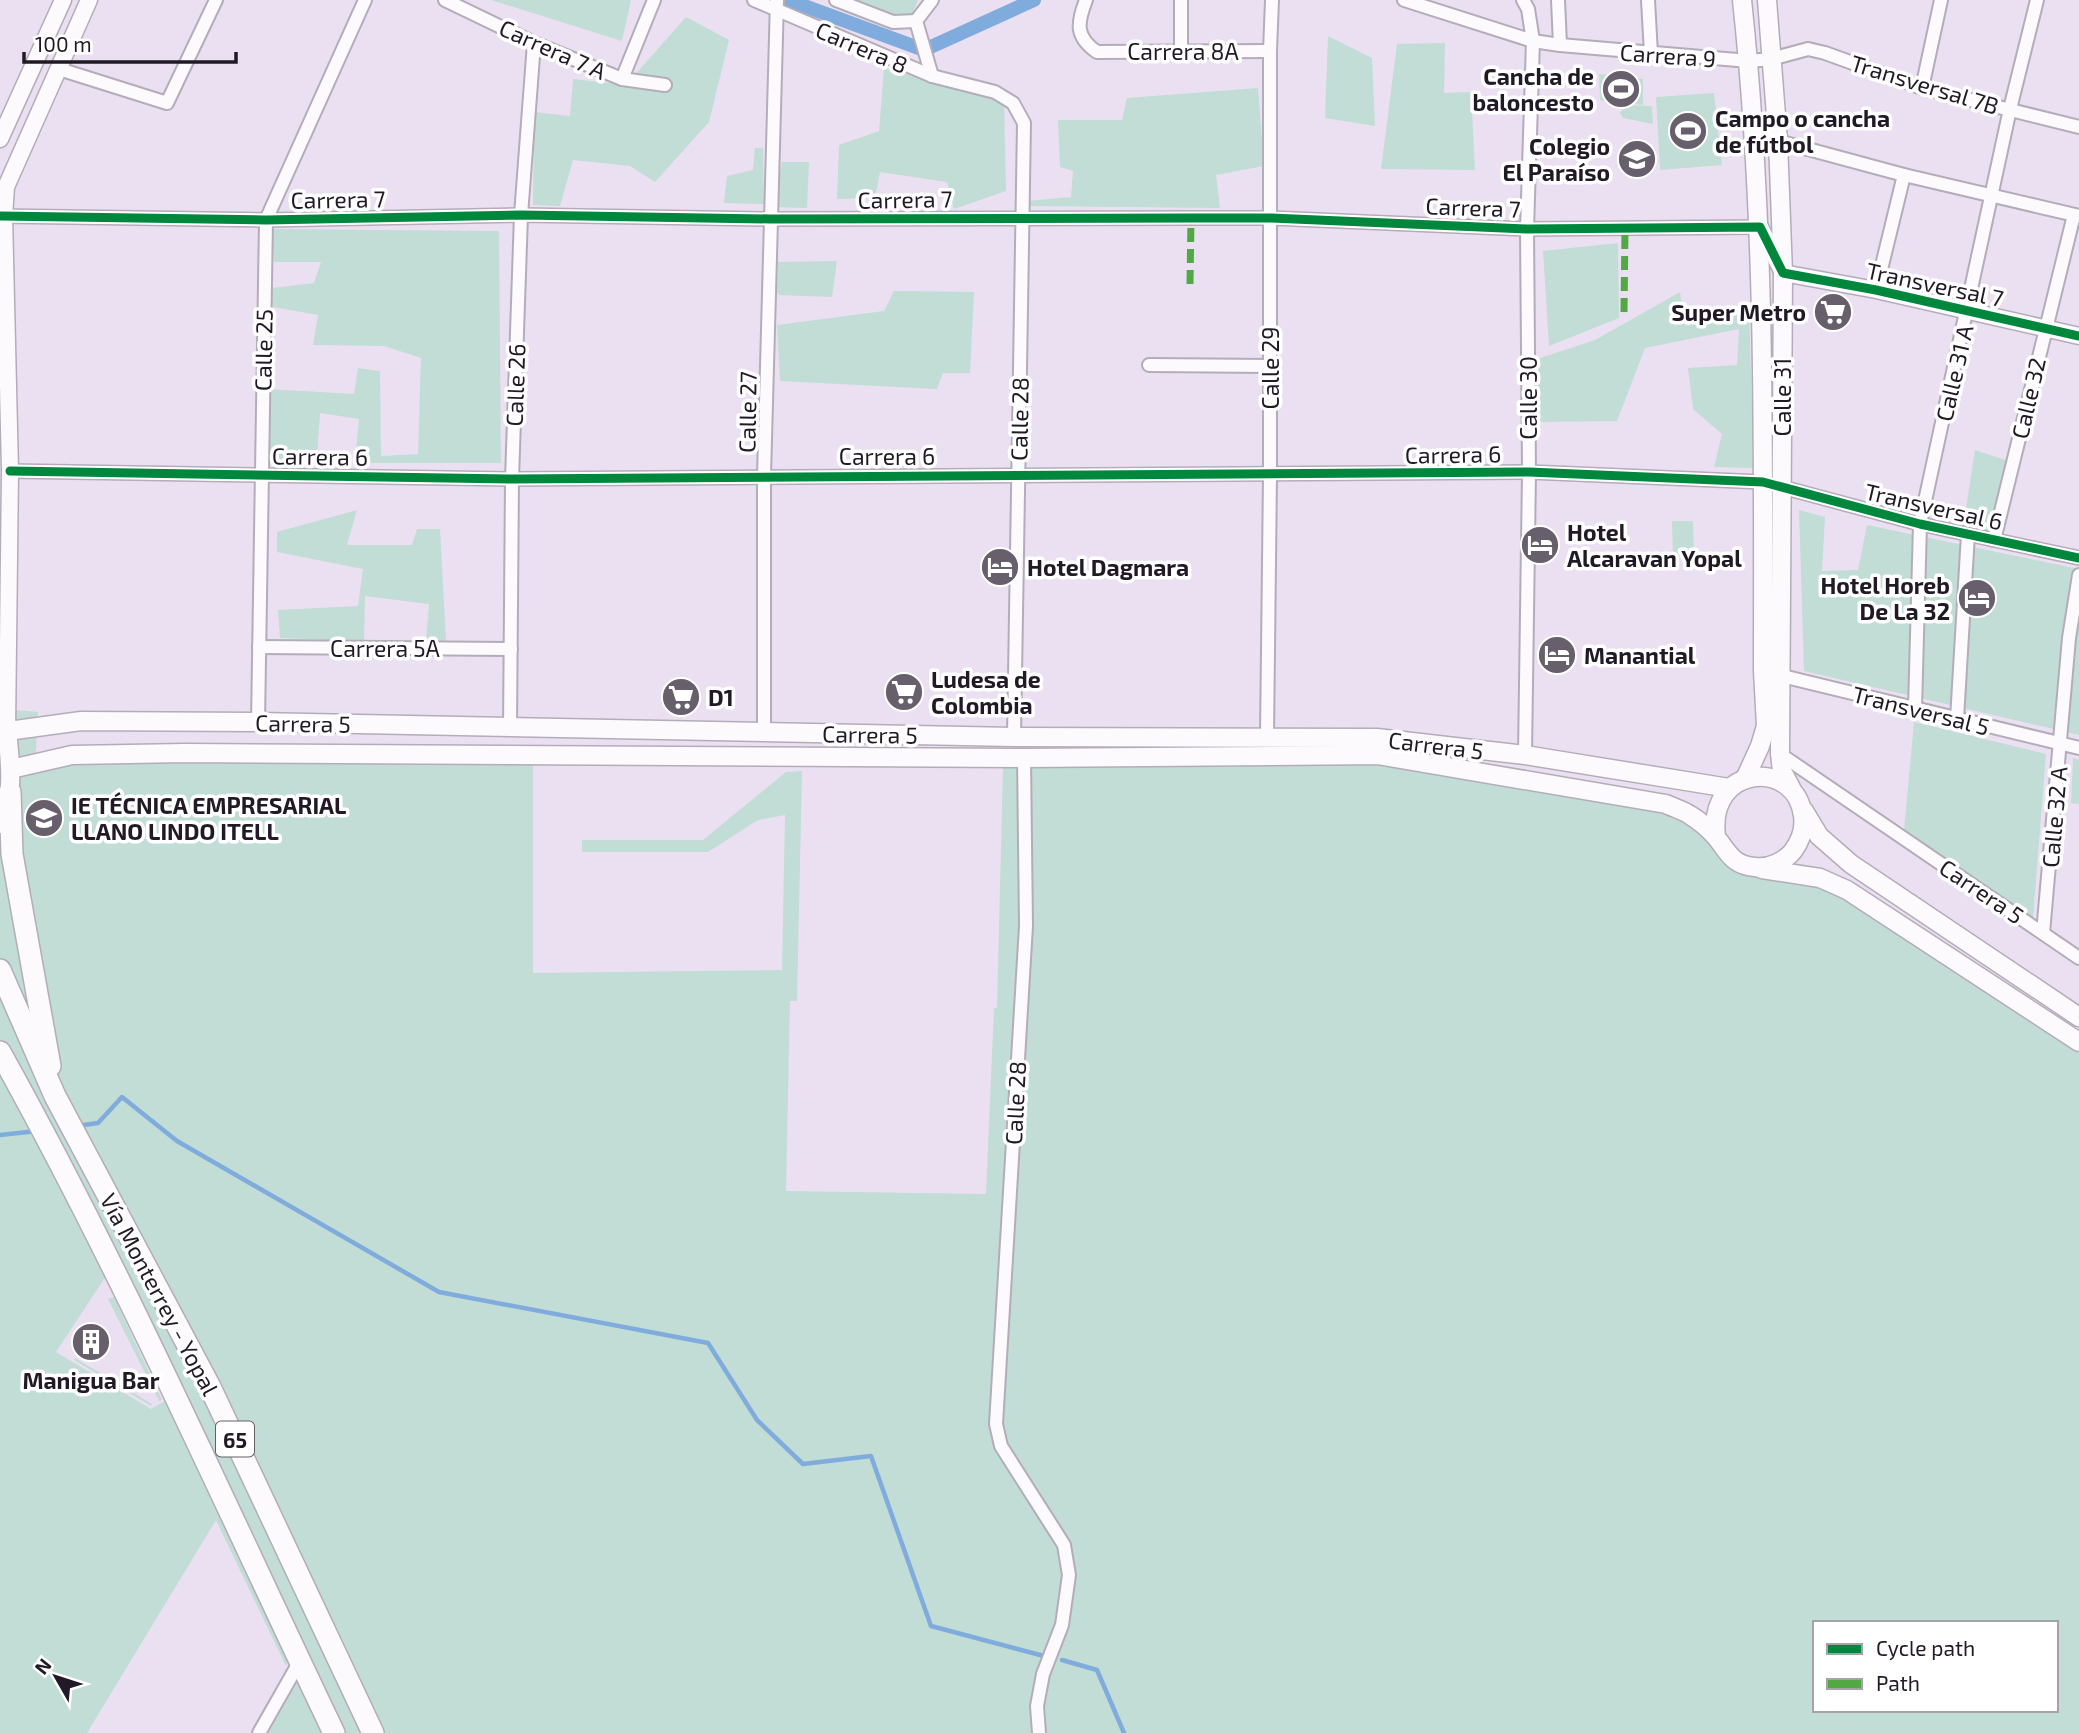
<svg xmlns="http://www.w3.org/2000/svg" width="2079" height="1733" viewBox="0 0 2079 1733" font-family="'Exo 2',sans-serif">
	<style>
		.green { fill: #c1ddd5; fill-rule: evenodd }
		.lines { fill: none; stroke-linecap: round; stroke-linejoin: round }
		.stream { stroke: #80acdd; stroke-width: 4.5 }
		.canal { stroke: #80acdd; stroke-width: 14 }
		.minor-casing { stroke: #b4acb9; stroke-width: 16 }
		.tertiary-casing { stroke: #b4acb9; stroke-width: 19 }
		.secondary-casing { stroke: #b4acb9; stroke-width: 21 }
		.primary-casing { stroke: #b4acb9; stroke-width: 24 }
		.minor { stroke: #fcfafd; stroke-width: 12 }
		.tertiary { stroke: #fcfafd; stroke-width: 16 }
		.secondary { stroke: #fcfafd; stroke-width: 18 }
		.primary { stroke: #fcfafd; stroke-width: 21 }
		.quiet { stroke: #52a944; stroke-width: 7; stroke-dasharray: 14 7; stroke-linecap: butt }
		.cycleway-casing { stroke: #fff; stroke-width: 13 }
		.cycleway { stroke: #00873e; stroke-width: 9 }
		.labels { text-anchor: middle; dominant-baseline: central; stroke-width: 7; stroke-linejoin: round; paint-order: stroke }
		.shield { fill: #fff; stroke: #645f67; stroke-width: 2 }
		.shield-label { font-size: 21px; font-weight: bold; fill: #211a26 }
		.street-label { font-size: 23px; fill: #211a26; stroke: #fff }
		.poi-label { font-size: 23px; font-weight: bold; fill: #211a26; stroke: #fff; text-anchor: start }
	</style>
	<rect width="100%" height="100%" fill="#ebe0f1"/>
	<g class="green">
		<polygon points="491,0 631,0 622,41"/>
		<polygon points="843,0 918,0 907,28"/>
		<polygon points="686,17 729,40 709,122 655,182 630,166 573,160 560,206 533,205 534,112 570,116 573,79 626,85"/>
		<polygon points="1328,36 1372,58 1375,126 1325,118"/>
		<polygon points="1445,43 1444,93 1471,92 1475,170 1381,169 1397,44"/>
		<polygon points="884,68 1004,101 1006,191 954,209 947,182 880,172 875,198 837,199 839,145 879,131"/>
		<polygon points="1599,74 1643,79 1643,105 1600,100"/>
		<polygon points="1258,88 1264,166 1216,175 1220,208 1026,206 1026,201 1071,197 1073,171 1060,167 1058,120 1122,120 1127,98"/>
		<polygon points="1714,93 1722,165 1660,170 1656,97"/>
		<polygon points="1625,105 1652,106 1653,124 1623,118 1620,113"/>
		<polygon points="755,148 763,148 764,204 724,203 727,176 753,170"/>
		<polygon points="782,162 809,162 807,208 774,207"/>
		<polygon points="272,229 499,231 501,463 355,463 359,419 320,413 317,455 265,461 268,389 354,394 358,368 380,371 381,456 418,454 421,358 384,346 313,345 318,315 274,307 264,289 314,283 321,262 274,262"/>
		<polygon points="1618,243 1619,318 1549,346 1543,251"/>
		<polygon points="837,261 832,297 779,295 777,293 778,262"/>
		<polygon points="894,291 974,292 970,373 943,373 937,389 780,381 777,325 884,311"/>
		<polygon points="1680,292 1685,326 1749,307 1754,468 1714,467 1722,434 1693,409 1688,368 1737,365 1739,329 1645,348 1617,421 1539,422 1534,360 1595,340"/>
		<polygon points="1975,450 2008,461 1989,532 1925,520 1964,522"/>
		<polygon points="357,510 347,545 412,545 417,529 440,529 446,641 426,641 429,604 365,596 364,642 280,638 278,610 358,606 363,569 277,552 277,532"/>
		<polygon points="1799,510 1825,517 1822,571 1858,570 1867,525 2079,569 2079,735 1804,671"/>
		<polygon points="1672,521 1693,521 1694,556 1673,557"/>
		<path d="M 0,709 L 38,712 L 35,767 L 73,760 L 533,760 L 533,973 L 782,970 L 785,815 L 758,820 L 708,852 L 582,852 L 582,840 L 703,840 L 786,772 L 802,771 L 797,1001 L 790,1001 L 786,1191 L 986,1194 L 994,1008 L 997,1008 L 1003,766 L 1378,760 L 1664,809 L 1687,818 L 1720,853 L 1818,884 L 1844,895 L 2079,1049 L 2079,1733 L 268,1733 L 302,1674 L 292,1655 L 286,1666 L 216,1520 L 87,1733 L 0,1733 ZM 108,1273 L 172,1397 L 151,1409 L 56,1352 ZM 1815,1623 L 2056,1623 L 2056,1710 L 1815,1710 Z"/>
		<polygon points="1914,722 2046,754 2033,918 1904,830"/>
		<polygon points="2073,758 2079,760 2079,804 2071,803"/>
		<polygon points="114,1297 162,1400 159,1401 108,1299"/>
		<polygon points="75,1358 152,1404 151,1406 74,1360"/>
	</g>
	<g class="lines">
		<g class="stream">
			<polyline points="77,1126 98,1123 122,1097 177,1141 439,1292 708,1343 757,1420 803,1464 871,1456 931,1626 1044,1656"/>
			<polyline points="0,1135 37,1131"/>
			<polyline points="1062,1660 1097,1670 1124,1733"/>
		</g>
		<polyline class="canal" points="788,0 924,50 1034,0"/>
		<g class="minor-casing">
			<g id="minor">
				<polyline points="445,0 534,43 622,79 665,85"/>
				<polyline points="754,0 932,76 995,92 1013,103 1024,123 1014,737"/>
				<polyline points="836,0 893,22 916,21"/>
				<path d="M 1086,0 C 1077,23 1075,37 1097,52 L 1270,51"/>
				<polyline points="1404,0 1533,41 1560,45 1749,61 1771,59 1808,49 1825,53 1922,88 2079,127"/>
				<polyline points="1523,0 1528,9 1533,41 1527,229 1529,472 1525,755"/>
				<polyline points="1558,0 1560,45"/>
				<polyline points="1648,0 1651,54"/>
				<polyline points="916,21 932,76"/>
				<polyline points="916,21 932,0"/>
				<polyline points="1181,51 1181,0"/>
				<polyline points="59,69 167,103 216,0"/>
				<polyline points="622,79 654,0"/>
				<polyline points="1922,88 1941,0"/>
				<polyline points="1778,141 1904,175 2079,216"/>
				<polyline points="0,216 266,220 521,215 770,219 1191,218 1271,218 1527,229 1760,227"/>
				<polyline points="1876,290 1904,175"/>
				<polyline points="1149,365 1270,366"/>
				<polyline points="10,471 512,479 1529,472 1763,482 1920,524 2079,558"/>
				<polyline points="1994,540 2074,215"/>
				<polyline points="259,647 511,649"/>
				<polyline points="1774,674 2079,748"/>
				<polyline points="1915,709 1920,524 2010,109 2037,0"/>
				<polyline points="1957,719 1968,534"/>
				<polyline points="258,722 266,220 365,0"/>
				<polyline points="510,729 512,479 521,215 534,43"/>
				<polyline points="764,732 764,476 777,0"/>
				<polyline points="1267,737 1270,475 1270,51 1272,0"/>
				<polyline points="1780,754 2079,958"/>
				<polyline points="1024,758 1026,926 996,1424 1001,1446 1064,1545 1069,1575 1062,1625 1043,1674 1037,1706 1039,1733"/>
				<polyline points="2043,933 2069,638 2079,575"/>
				<polyline points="259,1733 300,1661"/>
			</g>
		</g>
		<g class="tertiary-casing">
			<g id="tertiary">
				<polyline points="0,139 63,0"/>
				<polyline points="1760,227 1783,273 1876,290 2079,336"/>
				<polyline points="7,730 10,471 4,216 6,187 89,0"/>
			</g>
		</g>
		<g class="secondary-casing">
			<g id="secondary">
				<path d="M 1742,0 C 1766,223 1763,448 1763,671 L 1766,726 L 1760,746 L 1745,779"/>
				<polyline points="1767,0 1778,141 1783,273 1780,754 1782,771 1791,788"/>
				<polyline points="0,732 81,721 258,722 1014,737 1377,738 1525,755 1729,788"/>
				<path d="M 11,769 L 72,755 L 185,753 L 1024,758 L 1377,755 L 1666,804 C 1674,808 1683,810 1690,815 C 1698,820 1709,829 1715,836 C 1728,851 1731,865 1755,867 C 1769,869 1785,861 1793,851 C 1801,840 1805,829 1803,816 C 1796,758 1707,764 1716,836"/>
				<polyline points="1804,811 1819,836 1851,864 2079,1017"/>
				<path d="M 0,824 C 15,795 10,762 7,730"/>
				<polyline points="1762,869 1820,878 1847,890 2079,1042"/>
			</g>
		</g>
		<g class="primary-casing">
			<g id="primary">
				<polyline points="10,792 12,854 50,1066"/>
				<polyline points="0,970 55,1096 210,1387 373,1733"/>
				<path d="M 0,1052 C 123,1273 225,1505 334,1733"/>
			</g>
		</g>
		<use href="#minor" class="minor"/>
		<use href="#tertiary" class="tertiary"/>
		<use href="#secondary" class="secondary"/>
		<use href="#primary" class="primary"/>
		<g class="quiet">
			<polyline points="1190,284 1191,218"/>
			<polyline points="1624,312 1625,228"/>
		</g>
		<g class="cycleway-casing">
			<g id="cycleway">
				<polyline points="0,216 266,220 521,215 770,219 1191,218 1271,218 1527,229 1760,227 1783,273 1876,290 2079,336"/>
				<polyline points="10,471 512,479 1529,472 1763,482 1920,524 2079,558"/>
			</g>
		</g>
		<use href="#cycleway" class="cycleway"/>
	</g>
	<defs>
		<g id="stadium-disc" transform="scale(2.0125)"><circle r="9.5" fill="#685f6d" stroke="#fff"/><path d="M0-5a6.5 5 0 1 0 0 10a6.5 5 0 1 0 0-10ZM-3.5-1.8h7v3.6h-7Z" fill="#fff"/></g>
		<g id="school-disc" transform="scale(2.0125)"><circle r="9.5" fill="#685f6d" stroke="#fff"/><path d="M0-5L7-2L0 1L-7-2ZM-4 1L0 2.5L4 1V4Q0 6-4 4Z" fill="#fff"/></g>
		<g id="supermarket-disc" transform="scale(2.0125)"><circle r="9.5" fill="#685f6d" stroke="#fff"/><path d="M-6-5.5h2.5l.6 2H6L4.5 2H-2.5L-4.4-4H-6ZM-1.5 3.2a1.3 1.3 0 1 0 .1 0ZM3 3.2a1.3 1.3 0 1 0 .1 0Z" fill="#fff"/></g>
		<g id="hotel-disc" transform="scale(2.0125)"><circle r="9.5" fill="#685f6d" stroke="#fff"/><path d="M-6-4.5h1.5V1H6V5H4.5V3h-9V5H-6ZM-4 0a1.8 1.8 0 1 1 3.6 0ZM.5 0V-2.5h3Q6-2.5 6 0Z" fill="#fff"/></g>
		<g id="building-disc" transform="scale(2.0125)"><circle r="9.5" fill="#685f6d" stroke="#fff"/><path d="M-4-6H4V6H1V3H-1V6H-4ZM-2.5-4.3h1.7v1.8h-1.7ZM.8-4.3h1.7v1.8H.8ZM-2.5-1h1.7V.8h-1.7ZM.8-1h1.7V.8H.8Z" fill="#fff"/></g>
	</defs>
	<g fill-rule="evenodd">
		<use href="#stadium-disc" x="1621" y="89"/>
		<use href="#stadium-disc" x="1688" y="131"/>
		<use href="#school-disc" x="1637" y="159"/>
		<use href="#supermarket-disc" x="1833" y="312"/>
		<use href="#hotel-disc" x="1540" y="545"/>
		<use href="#hotel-disc" x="1000" y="567"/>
		<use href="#hotel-disc" x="1977" y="598"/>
		<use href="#hotel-disc" x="1557" y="655"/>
		<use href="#supermarket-disc" x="904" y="692"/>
		<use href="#supermarket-disc" x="681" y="697"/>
		<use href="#school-disc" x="44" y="818"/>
		<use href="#building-disc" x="91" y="1342"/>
	</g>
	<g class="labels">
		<rect class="shield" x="216" y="1421.5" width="38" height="35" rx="5"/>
		<g class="shield-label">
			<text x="235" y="1439">65</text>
		</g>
		<g class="street-label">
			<text transform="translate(862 47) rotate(23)">Carrera 8</text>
			<text transform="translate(553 49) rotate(24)">Carrera 7 A</text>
			<text x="1183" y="51">Carrera 8A</text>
			<text transform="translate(1668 55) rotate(4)">Carrera 9</text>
			<text transform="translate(1925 84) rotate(17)">Transversal 7B</text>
			<text transform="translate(338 199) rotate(-1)">Carrera 7</text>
			<text transform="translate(905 199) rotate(-1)">Carrera 7</text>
			<text transform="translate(1473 207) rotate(2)">Carrera 7</text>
			<text transform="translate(1935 284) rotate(12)">Transversal 7</text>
			<text transform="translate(263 350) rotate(-89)">Calle 25</text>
			<text transform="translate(1270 368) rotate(-90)">Calle 29</text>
			<text transform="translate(1954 373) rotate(-77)">Calle 31 A</text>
			<text transform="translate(515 385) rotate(-88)">Calle 26</text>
			<text transform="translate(1782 397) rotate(-90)">Calle 31</text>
			<text transform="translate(1528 398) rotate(-90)">Calle 30</text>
			<text transform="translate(2028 398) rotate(-77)">Calle 32</text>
			<text transform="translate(747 412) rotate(-89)">Calle 27</text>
			<text transform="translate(1019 419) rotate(-89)">Calle 28</text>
			<text transform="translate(1453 454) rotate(-1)">Carrera 6</text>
			<text transform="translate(320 456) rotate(1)">Carrera 6</text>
			<text x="887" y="456">Carrera 6</text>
			<text transform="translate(1934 506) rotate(13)">Transversal 6</text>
			<text x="385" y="648">Carrera 5A</text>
			<text transform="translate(1921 710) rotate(14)">Transversal 5</text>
			<text transform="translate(303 723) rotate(1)">Carrera 5</text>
			<text transform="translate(870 734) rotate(1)">Carrera 5</text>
			<text transform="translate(1436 745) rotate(7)">Carrera 5</text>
			<text transform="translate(2054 817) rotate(-85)">Calle 32 A</text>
			<text transform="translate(1982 891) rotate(34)">Carrera 5</text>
			<text transform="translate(1015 1103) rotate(-87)">Calle 28</text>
			<text transform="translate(160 1294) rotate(62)">Vía Monterrey - Yopal</text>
		</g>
		<g class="poi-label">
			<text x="1594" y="76" text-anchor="end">Cancha de<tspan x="1594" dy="26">baloncesto</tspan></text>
			<text x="1715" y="118">Campo o cancha<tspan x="1715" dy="26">de fútbol</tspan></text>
			<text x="1610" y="146" text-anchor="end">Colegio<tspan x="1610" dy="26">El Paraíso</tspan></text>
			<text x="1806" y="312" text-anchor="end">Super Metro</text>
			<text x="1567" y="532">Hotel<tspan x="1567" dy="26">Alcaravan Yopal</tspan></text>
			<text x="1027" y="567">Hotel Dagmara</text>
			<text x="1950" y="585" text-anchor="end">Hotel Horeb<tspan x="1950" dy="26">De La 32</tspan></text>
			<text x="1584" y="655">Manantial</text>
			<text x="931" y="679">Ludesa de<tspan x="931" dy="26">Colombia</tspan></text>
			<text x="708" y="697">D1</text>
			<text x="71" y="805">IE TÉCNICA EMPRESARIAL<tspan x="71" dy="26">LLANO LINDO ITELL</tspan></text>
			<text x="91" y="1380" text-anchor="middle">Manigua Bar</text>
		</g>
	</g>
	<rect x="1813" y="1621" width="245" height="91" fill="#ffffff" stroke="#a6a3a8" stroke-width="2"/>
	<rect x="1827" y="1644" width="35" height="10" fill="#00873e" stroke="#a6a3a8" stroke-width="2"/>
	<text x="1876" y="1656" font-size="21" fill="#211a26">Cycle path</text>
	<rect x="1827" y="1679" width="35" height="10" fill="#52a944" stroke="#a6a3a8" stroke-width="2"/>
	<text x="1876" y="1691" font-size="21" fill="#211a26">Path</text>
	<g transform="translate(56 1677) rotate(309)" stroke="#ffffff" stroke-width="5" paint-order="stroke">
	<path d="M0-5L12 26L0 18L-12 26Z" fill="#211a26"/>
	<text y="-10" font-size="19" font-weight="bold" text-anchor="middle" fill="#211a26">N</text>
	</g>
	<path d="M24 52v10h212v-10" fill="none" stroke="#211a26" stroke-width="3.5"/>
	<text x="35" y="52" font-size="21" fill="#211a26" stroke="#ffffff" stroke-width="5" paint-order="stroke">100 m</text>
</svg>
